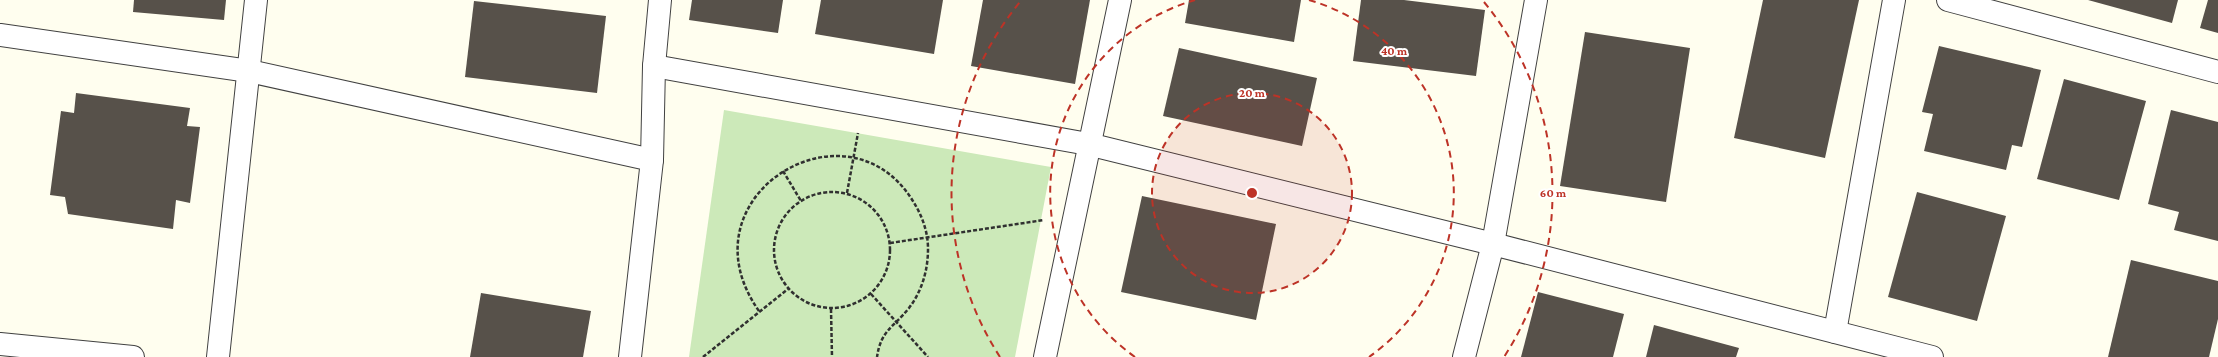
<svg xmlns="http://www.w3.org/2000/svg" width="2218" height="357" viewBox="0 0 2218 357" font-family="'Crimson Pro',serif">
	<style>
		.green { fill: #cce9b9 }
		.building { fill: #57514a }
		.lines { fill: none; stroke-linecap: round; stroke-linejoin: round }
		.minor-casing { stroke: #414141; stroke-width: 24 }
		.path { stroke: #303030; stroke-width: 2.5; stroke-dasharray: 4 2; stroke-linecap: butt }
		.minor { stroke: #fff; stroke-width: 22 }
		.ring { fill: none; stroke: #bd3327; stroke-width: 2; stroke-dasharray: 7 5 }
		.centre { fill: #bd3327; stroke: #fff; stroke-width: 2 }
		.ring-label { font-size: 12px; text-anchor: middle; font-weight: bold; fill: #bd3327; stroke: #fff; stroke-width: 4; stroke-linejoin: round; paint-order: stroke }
	</style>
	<rect width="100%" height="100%" fill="#fffeef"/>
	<polygon class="green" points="724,110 1051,167 1015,357 689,357"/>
	<g class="building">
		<polygon points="134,0 226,0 224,20 133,12"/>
		<polygon points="692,0 783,0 778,33 689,20"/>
		<polygon points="821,0 943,0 934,54 815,34"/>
		<polygon points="983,0 1090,0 1075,84 971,66"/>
		<polygon points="1189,0 1301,0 1294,42 1185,23"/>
		<polygon points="1361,0 1404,0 1485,10 1476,76 1353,61"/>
		<polygon points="1763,0 1859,0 1825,158 1734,138"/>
		<polygon points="2088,0 2178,0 2172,23"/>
		<polygon points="2208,0 2218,0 2218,33 2200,28"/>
		<polygon points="474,1 606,16 597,93 465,77"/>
		<polygon points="1585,32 1690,48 1666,202 1560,186"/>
		<polygon points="1939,46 2041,70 2022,147 2012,145 2006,170 1924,151 1933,114 1922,112"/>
		<polygon points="1179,48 1317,78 1302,146 1163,116"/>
		<polygon points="2064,79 2146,101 2119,200 2037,179"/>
		<polygon points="76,93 190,108 187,126 200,127 190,203 176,200 173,229 68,214 65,197 50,195 61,111 74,113"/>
		<polygon points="2171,110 2218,122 2218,241 2174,230 2179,212 2148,204"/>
		<polygon points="1917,192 2006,216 1977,321 1888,297"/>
		<polygon points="1142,196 1276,224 1256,320 1121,292"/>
		<polygon points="2131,260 2218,281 2218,319 2209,357 2108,357"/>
		<polygon points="1538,292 1624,314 1613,357 1521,357"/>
		<polygon points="481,293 591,311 583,357 470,357"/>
		<polygon points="1654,325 1739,348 1736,357 1646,357"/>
	</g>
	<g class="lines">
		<g class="minor-casing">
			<g id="minor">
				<polyline points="1948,0 2218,72"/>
				<polyline points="0,35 249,71 652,160"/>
				<polyline points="654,66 1088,144 1493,244 1932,357"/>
				<polyline points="1835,332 1894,0"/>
				<polyline points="0,344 133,357"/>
				<polyline points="218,357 256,0"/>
				<polyline points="630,357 652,160 654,66 660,0"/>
				<polyline points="1045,357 1120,0"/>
				<polyline points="1464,357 1493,244 1536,0"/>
			</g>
		</g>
		<g class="path">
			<polyline points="783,171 801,201"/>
			<circle cx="832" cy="250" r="58"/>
			<polyline points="847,193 858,133"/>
			<polyline points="890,243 1044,220"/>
			<polyline points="871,294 928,357"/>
			<polyline points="831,309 832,357"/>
			<path d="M 759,311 C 679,198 844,96 911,198 C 921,213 928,230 928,249 C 928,270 922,291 909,308 C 893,328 881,330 877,357"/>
			<polyline points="703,357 788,289"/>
		</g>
		<use href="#minor" class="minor"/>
	</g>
	<circle cx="1252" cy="193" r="100" fill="#bd3327" fill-opacity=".12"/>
	<g class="ring">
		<circle cx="1252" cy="193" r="100"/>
		<path d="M1135 357A201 201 0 0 1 1195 0M1309 0A201 201 0 0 1 1369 357"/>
		<path d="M1000 357A301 301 0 0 1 1020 2M1484 2A301 301 0 0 1 1504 357"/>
	</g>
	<circle cx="1252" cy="193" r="6" class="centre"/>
	<g class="ring-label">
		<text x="1394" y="55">40 m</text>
		<text x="1252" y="97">20 m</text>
		<text x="1553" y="197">60 m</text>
	</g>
</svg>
